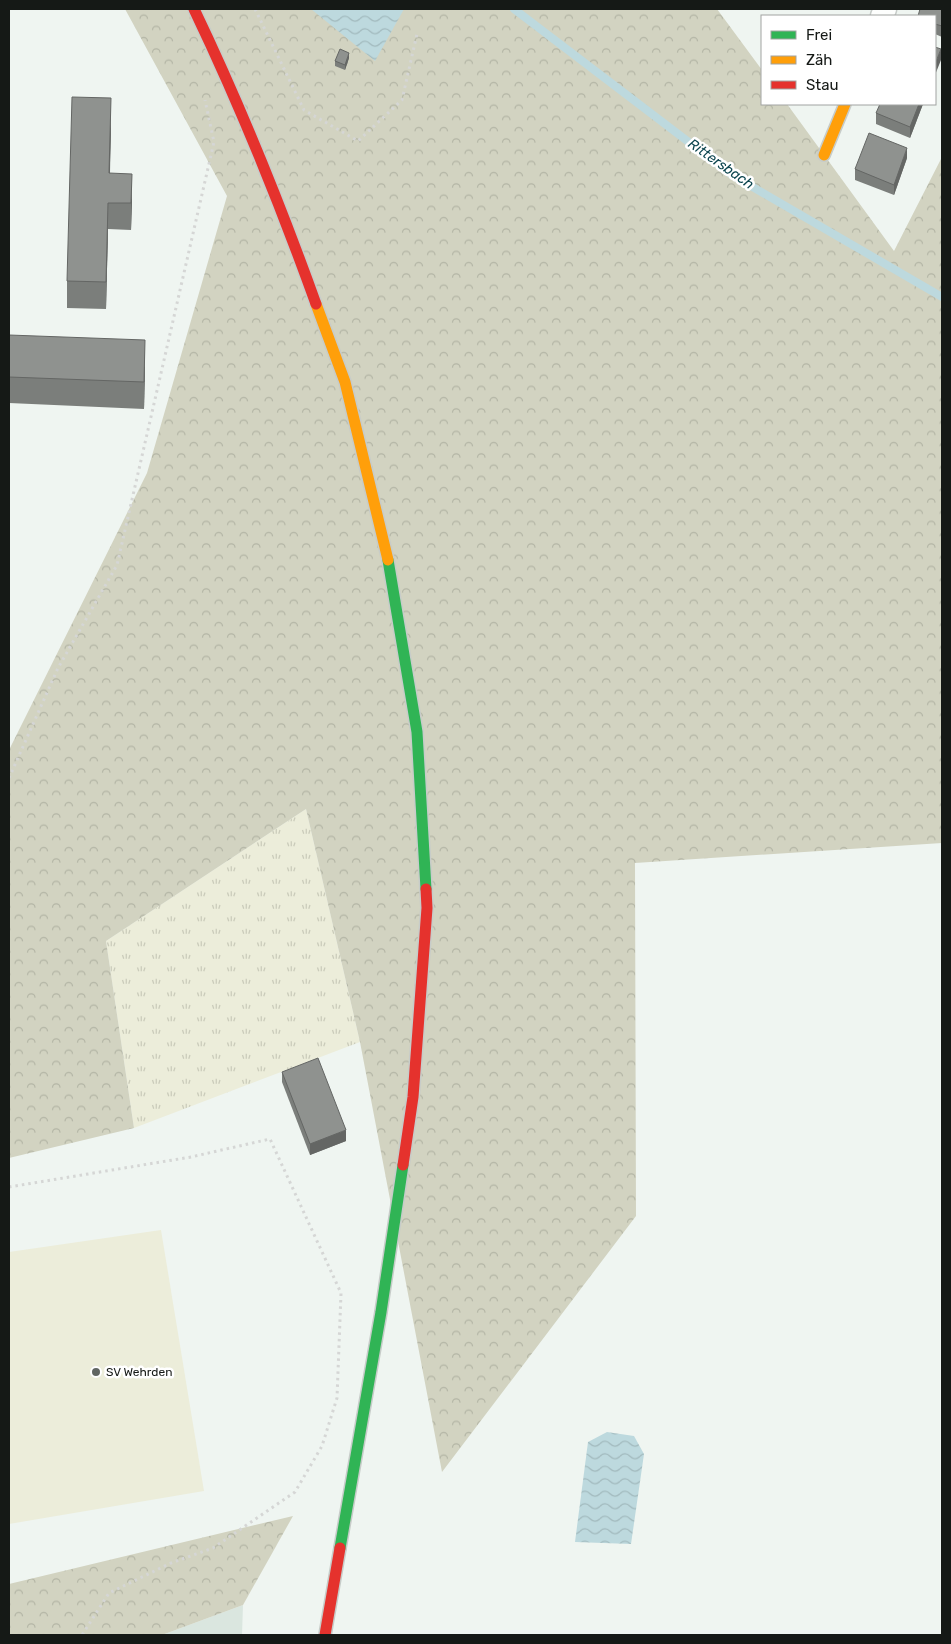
<svg xmlns="http://www.w3.org/2000/svg" width="951" height="1644" viewBox="0 0 951 1644" font-family="Rubik,sans-serif">
	<style>
		.built { fill: #dae6df }
		.grass { fill: url(#grass-tufts) }
		.forest { fill: url(#forest-crowns) }
		.park { fill: #ecedda }
		.water { fill: url(#water-waves) }
		.lines { fill: none; stroke-linecap: round; stroke-linejoin: round }
		.stream { stroke: #bdd9de; stroke-width: 8 }
		.street-casing { stroke: #c7ccc9; stroke-width: 25 }
		.fast-casing { stroke: #c7ccc9; stroke-width: 14 }
		.slow-casing { stroke: #c7ccc9; stroke-width: 14 }
		.jam-casing { stroke: #c7ccc9; stroke-width: 14 }
		.path { stroke: #d5d6d5; stroke-width: 3; stroke-dasharray: 2.5 4; stroke-linecap: butt }
		.street { stroke: #fdfefd; stroke-width: 22 }
		.fast { stroke: #30b455; stroke-width: 11 }
		.slow { stroke: #ff9f0a; stroke-width: 11 }
		.jam { stroke: #e5322d; stroke-width: 11 }
		.wall { fill: #7b7e7b }
		.shaded-wall { fill: #646664 }
		.building { fill: #8f928f; stroke: #646664 }
		.poi-dot { fill: #616663; stroke: #fff; stroke-width: 2 }
		.labels { text-anchor: middle; dominant-baseline: central; stroke-width: 5; stroke-linejoin: round; paint-order: stroke }
		.poi-label { font-size: 12px; fill: #151916; stroke: #fff; text-anchor: start }
		.water-label { font-size: 14px; font-style: italic; fill: #0c454f; stroke: #fff }
	</style>
	<defs>
		<pattern id="grass-tufts" width="24" height="20" patternUnits="userSpaceOnUse" patternTransform="scale(1.25)"><rect width="24" height="20" fill="#ecedda"/><path d="M3 7l-1-3M5 7V3M7 7l1-3M15 17l-1-3M17 17v-4M19 17l1-3" fill="none" stroke="#cacbba"/></pattern>
		<pattern id="forest-crowns" width="20" height="18" patternUnits="userSpaceOnUse" patternTransform="scale(1.25)"><rect width="20" height="18" fill="#d2d3c1"/><path d="M2 6a3 3 0 1 1 6 0M12 15a3 3 0 1 1 6 0" fill="none" stroke="#b3b5a5"/></pattern>
		<pattern id="water-waves" width="16" height="10" patternUnits="userSpaceOnUse" patternTransform="scale(1.25)"><rect width="16" height="10" fill="#bdd9de"/><path d="M0 5q4-4 8 0t8 0" fill="none" stroke="#a2babe"/></pattern>
	</defs>
	<rect width="100%" height="100%" fill="#eff5f1"/>
	<polygon class="built" points="243,1605 242,1635 162,1635"/>
	<polygon class="grass" points="306,809 360,1042 134,1128 106,941"/>
	<g class="forest">
		<polygon points="125,9 717,9 762,70 762,104 787,104 894,251 942,157 942,843 635,863 636,1216 442,1472 360,1042 306,809 106,941 134,1128 9,1158 9,750 147,473 227,196"/>
		<polygon points="293,1516 243,1605 162,1635 9,1635 9,1584"/>
	</g>
	<polygon class="park" points="161,1230 204,1491 9,1524 9,1252"/>
	<g class="water">
		<polygon points="311,9 404,9 375,61"/>
		<polygon points="607,1432 634,1436 644,1454 631,1544 575,1542 588,1442"/>
	</g>
	<g class="lines">
		<polyline class="stream" points="514,9 732,175 942,297"/>
		<g class="street-casing">
			<polyline id="street" points="882,16 885,9"/>
		</g>
		<g class="fast-casing">
			<g id="fast">
				<polyline points="388,560 417,732 426,889"/>
				<polyline points="340,1548 381,1312 403,1165"/>
			</g>
		</g>
		<g class="slow-casing">
			<g id="slow">
				<polyline points="824,155 845,104"/>
				<polyline points="316,304 345,382 388,560"/>
			</g>
		</g>
		<g class="jam-casing">
			<g id="jam">
				<path d="M 194,9 C 240,105 280,204 316,304"/>
				<polyline points="403,1165 413,1097 427,908 426,889"/>
				<polyline points="325,1635 340,1548"/>
			</g>
		</g>
		<g class="path">
			<polyline points="255,9 304,110 358,141 402,100 417,34"/>
			<polyline points="9,778 58,668 117,565 214,142 205,100"/>
			<polyline points="9,1187 191,1157 270,1139 341,1293 337,1398 322,1446 295,1492 213,1548 171,1563 109,1593 82,1635"/>
		</g>
		<use href="#street" class="street"/>
		<use href="#fast" class="fast"/>
		<use href="#slow" class="slow"/>
		<use href="#jam" class="jam"/>
	</g>
	<g class="wall">
		<polygon points="942,9 942,37 935,34 935,16"/>
		<polygon points="349,58 345,70 335,66 335,61"/>
		<polygon points="923,104 910,138 876,124 876,113"/>
		<polygon points="111,125 110,173 132,200 131,230 108,229 106,309 67,308 67,281"/>
		<polygon points="907,158 894,195 855,180 855,169"/>
		<polygon points="9,335 145,367 144,409 9,403"/>
		<polygon points="282,1072 346,1141 310,1155 282,1082"/>
	</g>
	<g class="shaded-wall">
		<polygon points="941,49 941,60 935,75 935,64"/>
		<polygon points="349,53 349,58 345,70 345,65"/>
		<polygon points="111,98 111,125 109,200 109,173"/>
		<polygon points="919,104 923,104 910,138 910,127"/>
		<polygon points="907,148 907,158 894,195 894,185"/>
		<polygon points="132,174 132,200 131,230 131,203"/>
		<polygon points="108,203 108,229 106,309 106,282"/>
		<polygon points="145,340 145,367 144,409 144,382"/>
		<polygon points="346,1130 346,1141 310,1155 310,1144"/>
	</g>
	<g class="building">
		<polygon points="920,9 942,9 942,26 935,24 935,16 918,16"/>
		<polygon points="935,47 941,49 935,64"/>
		<polygon points="340,49 349,53 345,65 335,61"/>
		<polygon points="72,97 111,98 109,173 132,174 131,203 108,203 106,282 67,281"/>
		<polygon points="880,104 919,104 910,127 876,113"/>
		<polygon points="869,133 907,148 894,185 855,169"/>
		<polygon points="9,335 145,340 144,382 9,377"/>
		<polygon points="318,1058 346,1130 310,1144 282,1072"/>
	</g>
	<circle class="poi-dot" cx="96" cy="1372" r="5"/>
	<g class="labels">
		<g class="poi-label">
			<text x="106" y="1372">SV Wehrden</text>
		</g>
		<g class="water-label">
			<text transform="translate(721 164) rotate(35)">Rittersbach</text>
		</g>
	</g>
	<rect width="951" height="1644" fill="none" stroke="#151916" stroke-width="20"/>
	<rect x="761" y="15" width="175" height="90" fill="#ffffff" stroke="#a1a3a2"/>
	<rect x="771" y="31" width="25" height="8" fill="#30b455" stroke="#a1a3a2"/>
	<text x="806" y="40" font-size="15" fill="#151916">Frei</text>
	<rect x="771" y="56" width="25" height="8" fill="#ff9f0a" stroke="#a1a3a2"/>
	<text x="806" y="65" font-size="15" fill="#151916">Zäh</text>
	<rect x="771" y="81" width="25" height="8" fill="#e5322d" stroke="#a1a3a2"/>
	<text x="806" y="90" font-size="15" fill="#151916">Stau</text>
</svg>
